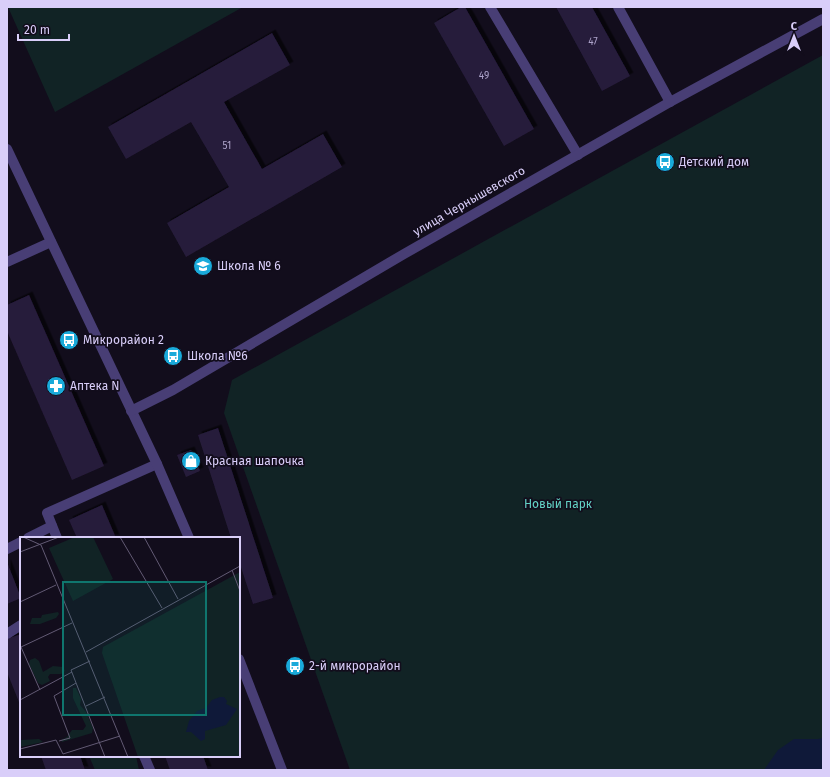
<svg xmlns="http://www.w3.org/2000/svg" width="830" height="777" viewBox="0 0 830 777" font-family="'Fira Sans',sans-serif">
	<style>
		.green { fill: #112325 }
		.water { fill: #0f1939 }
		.building { fill: #261c3a; filter: url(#shadow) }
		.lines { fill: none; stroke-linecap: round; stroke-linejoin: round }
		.lane { stroke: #483e75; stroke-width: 10 }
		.street { stroke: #483e75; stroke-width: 10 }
		.labels { text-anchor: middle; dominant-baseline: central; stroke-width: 3.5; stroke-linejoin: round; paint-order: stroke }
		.number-label { font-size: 10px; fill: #aca2c9 }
		.poi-label { font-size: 12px; fill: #d9cef9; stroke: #120d1c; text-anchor: start }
		.street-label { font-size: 12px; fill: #d9cef9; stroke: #120d1c }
		.park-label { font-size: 12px; fill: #63d0c5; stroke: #120d1c }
		.inset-road { fill: none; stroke: #625a74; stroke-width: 1 }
		.view { fill: #0f766e; fill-opacity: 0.15; stroke: #0f766e; stroke-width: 2 }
		.inset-edge { fill: none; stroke: #d9cef9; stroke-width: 2 }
	</style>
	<defs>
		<filter id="shadow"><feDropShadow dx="3.5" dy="-3.5" stdDeviation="0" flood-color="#0009"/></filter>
	</defs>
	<rect width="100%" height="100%" fill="#120d1c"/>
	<g class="green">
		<polygon points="8,7 243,7 55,112"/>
		<polygon points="823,55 823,770 350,770 224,413 232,380"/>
		<polygon points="89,756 136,756 139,770 95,770"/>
	</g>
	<polygon class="water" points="823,738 823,770 764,770 778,750 794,739 818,739"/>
	<g class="building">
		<polygon points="461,7 465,7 534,129 504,146 434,23"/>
		<polygon points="556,7 592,7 630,76 602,91"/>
		<polygon points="272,33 290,65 224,102 262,169 323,134 342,167 186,257 167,223 229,187 191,122 126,159 108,127"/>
		<polygon points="29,295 104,466 72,480 7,331 7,305"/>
		<polygon points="218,428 273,598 253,604 239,561 239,538 231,538 198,435"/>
		<polygon points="191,450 200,471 186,477 177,455"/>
		<polygon points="102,505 116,538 77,538 69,520"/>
		<polygon points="7,562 21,598 7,604"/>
		<polygon points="21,634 21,707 7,672 7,639"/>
		<polygon points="41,756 80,756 85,770 46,770"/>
		<polygon points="165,756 203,756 208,770 170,770"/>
	</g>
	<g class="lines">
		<g class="lane">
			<polyline points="490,7 578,155"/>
			<polyline points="7,262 51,242"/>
			<polyline points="28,538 52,526"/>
			<polyline points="57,538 47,513 157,464"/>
			<polyline points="7,549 21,542"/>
			<polyline points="7,634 21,625"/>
			<polyline points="144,756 150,770"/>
		</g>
		<g class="street">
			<polyline points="618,7 670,102"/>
			<polyline points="7,149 157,464 189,538"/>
			<polyline points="131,411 173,390 404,254 670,102 823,19"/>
			<polyline points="239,659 282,770"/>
		</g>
	</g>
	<defs>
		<g id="bus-disc" transform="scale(1)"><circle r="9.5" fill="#19aada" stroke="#120d1c"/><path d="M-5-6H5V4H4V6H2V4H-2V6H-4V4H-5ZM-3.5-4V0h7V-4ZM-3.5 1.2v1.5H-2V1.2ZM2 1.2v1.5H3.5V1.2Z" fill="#fff"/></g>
		<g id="school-disc" transform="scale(1)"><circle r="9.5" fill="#19aada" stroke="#120d1c"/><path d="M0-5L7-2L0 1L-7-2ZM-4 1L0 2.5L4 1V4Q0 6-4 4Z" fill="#fff"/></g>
		<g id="pharmacy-disc" transform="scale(1)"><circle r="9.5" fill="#19aada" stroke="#120d1c"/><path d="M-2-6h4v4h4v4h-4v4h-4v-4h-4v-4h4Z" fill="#fff"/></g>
		<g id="shop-disc" transform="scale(1)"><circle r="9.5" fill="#19aada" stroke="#120d1c"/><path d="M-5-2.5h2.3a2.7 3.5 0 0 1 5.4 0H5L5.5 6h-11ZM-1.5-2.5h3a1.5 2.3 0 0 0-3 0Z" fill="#fff"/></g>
	</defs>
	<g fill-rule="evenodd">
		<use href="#bus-disc" x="665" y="162"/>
		<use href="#school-disc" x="203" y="266"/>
		<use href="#bus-disc" x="69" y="340"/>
		<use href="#bus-disc" x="173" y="356"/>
		<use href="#pharmacy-disc" x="56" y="386"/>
		<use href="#shop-disc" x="191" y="461"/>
		<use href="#bus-disc" x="295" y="666"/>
	</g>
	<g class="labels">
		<g class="number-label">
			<text x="593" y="42">47</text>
			<text x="484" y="76">49</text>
			<text x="227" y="146">51</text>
		</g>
		<g class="poi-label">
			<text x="679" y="162">Детский дом</text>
			<text x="217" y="266">Школа № 6</text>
			<text x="83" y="340">Микрорайон 2</text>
			<text x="187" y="356">Школа №6</text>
			<text x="70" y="386">Аптека N</text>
			<text x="205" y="461">Красная шапочка</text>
			<text x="309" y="666">2-й микрорайон</text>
		</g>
		<g class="street-label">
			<text transform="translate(469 201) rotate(-30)">улица Чернышевского</text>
		</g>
		<g class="park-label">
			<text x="558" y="504">Новый парк</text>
		</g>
	</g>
	<g transform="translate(20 537)">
		<rect width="220" height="220" fill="#120d1c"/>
		<path d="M 55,0 L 73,0 L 93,42 L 53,64 L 29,11 ZM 220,35 L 220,220 L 118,220 L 82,116 L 83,110 ZM 38,75 L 39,77 L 36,81 L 20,87 L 10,87 L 12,81 L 21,81 L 22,78 ZM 15,121 L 19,124 L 23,135 L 33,129 L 43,130 L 45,134 L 41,137 L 30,137 L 28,140 L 30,144 L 22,148 L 18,146 L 9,127 L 10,123 ZM 53,151 L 56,151 L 61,162 L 60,168 L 66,175 L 73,191 L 72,196 L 42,205 L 41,203 L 47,200 L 52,193 L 63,193 L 66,189 L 53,161 ZM 1,203 L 19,202 L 23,205 L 0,210 Z" fill="#112325"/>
		<path d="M 200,160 L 204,160 L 207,164 L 206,167 L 217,172 L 206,188 L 185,194 L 185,202 L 181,204 L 171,195 L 166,195 L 169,184 L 177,174 L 186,171 L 192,163 Z" fill="#0f1939"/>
		<path class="inset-road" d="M 3,0 L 21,8 L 108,220M 100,0 L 142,71M 124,0 L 158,62M 0,15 L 39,0M 212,33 L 220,54M 0,65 L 36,48M 66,115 L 220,29M 70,124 L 51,133 L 85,220M 20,153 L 1,110 L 52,86M 0,163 L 52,135M 66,169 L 85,160M 39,204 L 50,201 L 34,159 L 56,146M 0,212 L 36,203 L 43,217 L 100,199"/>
		<path class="view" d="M 43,45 L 186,45 L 186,178 L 43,178 Z"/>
		<rect width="220" height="220" class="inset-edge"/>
	</g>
	<rect width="830" height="777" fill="none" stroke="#d9cef9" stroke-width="16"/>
	<g transform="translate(794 36)" stroke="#120d1c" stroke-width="3" paint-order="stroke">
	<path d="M0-3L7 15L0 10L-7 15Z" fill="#d9cef9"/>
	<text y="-6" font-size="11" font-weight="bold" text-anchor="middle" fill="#d9cef9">С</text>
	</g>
	<path d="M18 34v6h51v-6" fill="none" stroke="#d9cef9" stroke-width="2"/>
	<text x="24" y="34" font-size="12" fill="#d9cef9" stroke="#120d1c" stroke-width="3" paint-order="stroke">20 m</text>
</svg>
